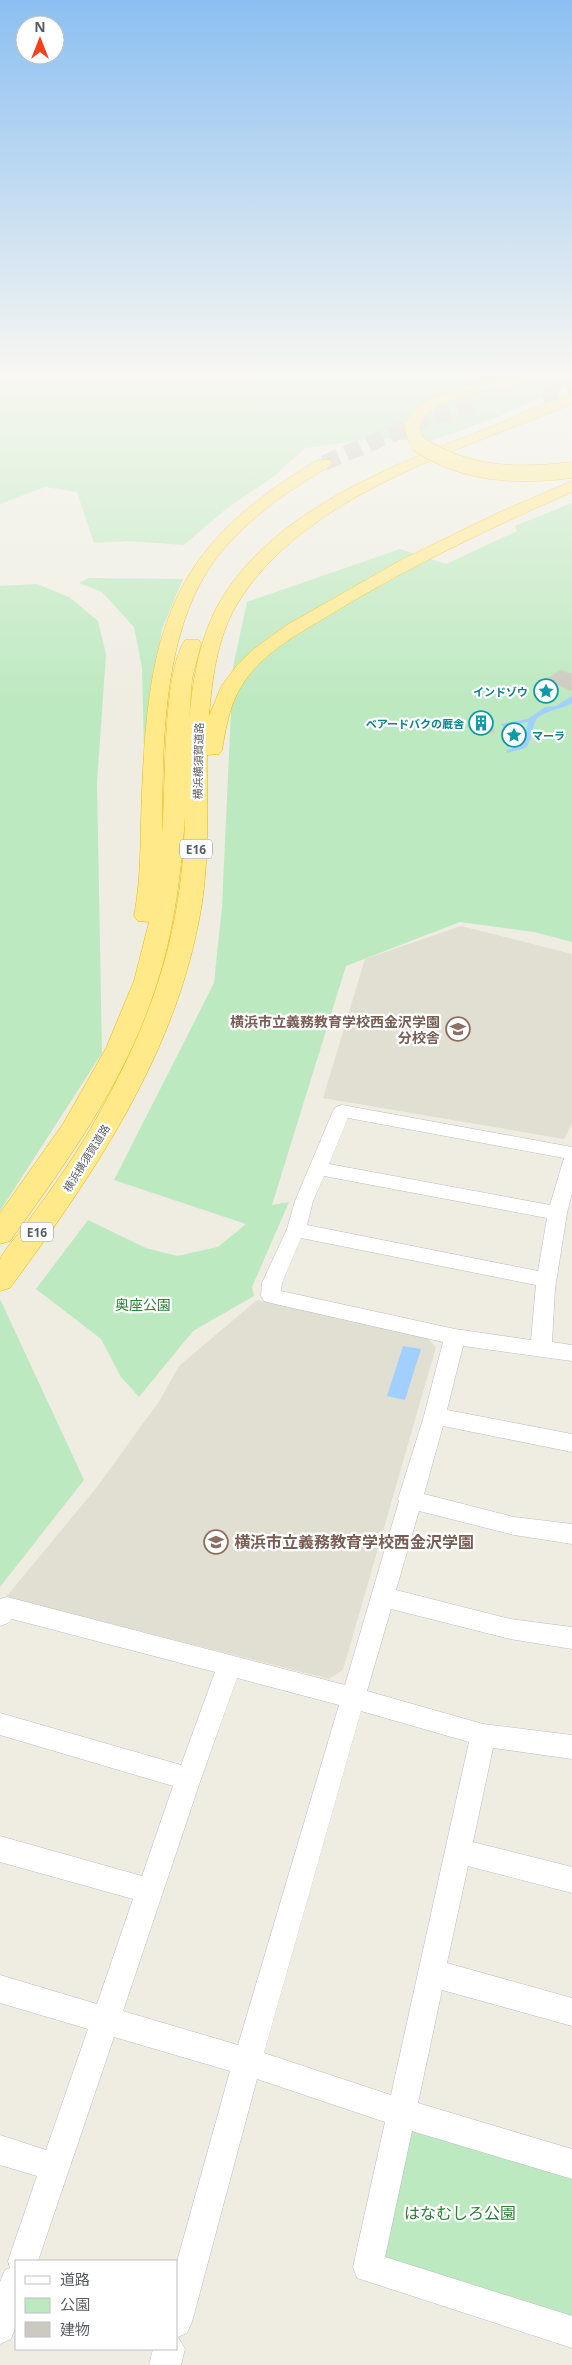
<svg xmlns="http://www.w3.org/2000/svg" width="572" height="2365" viewBox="0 0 572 2365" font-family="'Open Sans','Noto Sans JP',sans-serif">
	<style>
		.education { fill: #e1dfd2 }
		.green { fill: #bce9bf }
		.water { fill: #a1d0ff }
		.building { fill: #ccc9c1; stroke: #d4cfbf }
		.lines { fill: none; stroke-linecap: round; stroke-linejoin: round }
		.highway-tunnel { stroke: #cac9c2; stroke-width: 16; stroke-dasharray: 16 8; stroke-linecap: butt }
		.minor-casing { stroke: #babcc2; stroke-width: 1 }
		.highway-casing { stroke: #f0b600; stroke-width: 1 }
		.minor { fill: #fff; fill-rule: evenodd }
		.highway { fill: #ffe988; fill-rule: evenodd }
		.highway-bridge-casing { stroke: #f0b600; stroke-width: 17; stroke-linecap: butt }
		.highway-bridge { stroke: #ffe988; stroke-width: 16 }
		.labels { text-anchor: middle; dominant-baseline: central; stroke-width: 4.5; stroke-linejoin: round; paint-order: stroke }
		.far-culture-label { font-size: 11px; font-weight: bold; fill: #0d838f; stroke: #fff; text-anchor: end }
		.far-street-label { font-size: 11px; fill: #5a5e64; stroke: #fff }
		.shield { fill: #fff; stroke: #8c8e92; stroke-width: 1 }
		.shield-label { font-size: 12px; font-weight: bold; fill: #5a5e64 }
		.education-label { font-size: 14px; font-weight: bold; fill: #785e54; stroke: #fff; text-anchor: end }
		.park-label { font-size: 14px; fill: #2c8236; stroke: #fff }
		.near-education-label { font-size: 16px; font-weight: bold; fill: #785e54; stroke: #fff; text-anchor: start }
		.near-park-label { font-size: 16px; fill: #2c8236; stroke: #fff }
	</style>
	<rect width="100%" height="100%" fill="#efede2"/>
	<g class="education">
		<polygon points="461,926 572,954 572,1124 564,1139 323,1098 365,959"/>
		<polygon points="257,1300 426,1337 436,1347 343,1670 329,1679 6,1597 97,1487 160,1400 179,1366"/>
	</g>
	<g class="green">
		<polygon points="0,376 572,376 572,384 490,420 430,441 371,439 305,448 273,477 226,509 184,545 128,541 94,543 77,492 45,487 0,504"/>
		<polygon points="572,503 572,942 534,932 460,922 346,966 272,1205 289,1202 252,1287 254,1296 193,1331 139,1397 121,1377 101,1339 36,1289 88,1220 146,1248 177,1256 218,1247 246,1224 114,1180 214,983 222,907 233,667 247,602 400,549 446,564 517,531 515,526"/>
		<polygon points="88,578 183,579 162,629 144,750 142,668 134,627 102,592 79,583"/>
		<polygon points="37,584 69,597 98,621 106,654 97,783 102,1053 0,1211 0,586"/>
		<polygon points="0,1299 84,1480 0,1587"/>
		<polygon points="406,2131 422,2131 572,2178 572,2317 386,2260 382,2243"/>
	</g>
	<g class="water">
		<path d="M 572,696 L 572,703 C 561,710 539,711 535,722 C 532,731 531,741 526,748 L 507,753 L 506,750 C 526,746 524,741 528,722 L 503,727 L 501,724 L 528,719 L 545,707 L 556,706 Z"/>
		<polygon points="403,1346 421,1349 405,1400 387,1396"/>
	</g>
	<g class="building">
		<polygon points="561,670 572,674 572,691 545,680"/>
		<polygon points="483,715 495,732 480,733 470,718"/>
	</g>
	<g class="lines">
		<g class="highway-tunnel">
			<polyline points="543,395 572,392"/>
			<polyline points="324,463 425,420 475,405"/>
		</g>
		<g class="minor-casing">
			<path id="minor" d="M 342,1105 L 572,1147 L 572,1193 L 567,1213 L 555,1289 L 552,1342 L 572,1345 L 572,1361 L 463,1346 L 447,1410 L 572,1434 L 572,1452 L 443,1426 L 424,1494 L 514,1517 L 572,1524 L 572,1544 L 514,1535 L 419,1511 L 396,1590 L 510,1619 L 572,1627 L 572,1649 L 510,1639 L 391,1609 L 367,1691 L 483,1724 L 572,1735 L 572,1759 L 493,1748 L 473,1842 L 572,1867 L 572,1893 L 468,1866 L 447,1963 L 572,1998 L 572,2026 L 442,1990 L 418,2103 L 572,2149 L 572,2179 L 412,2131 L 385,2257 L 572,2316 L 572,2348 L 357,2278 L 353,2267 L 385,2122 L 257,2079 L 192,2322 L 187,2333 L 178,2337 L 185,2349 L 181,2365 L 149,2365 L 153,2349 L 176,2349 L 176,2265 L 230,2071 L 114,2037 L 38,2261 L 16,2261 L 16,2326 L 11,2339 L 0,2344 L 0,2282 L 5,2270 L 10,2268 L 8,2261 L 37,2176 L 0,2165 L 0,2135 L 46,2150 L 88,2029 L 0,2003 L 0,1975 L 97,2004 L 133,1899 L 0,1862 L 0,1836 L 142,1876 L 173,1786 L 0,1735 L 0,1713 L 181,1765 L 215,1672 L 12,1619 L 8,1623 L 0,1626 L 0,1599 L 7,1597 L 345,1685 L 399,1501 L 398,1499 L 424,1416 L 443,1342 L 271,1303 L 264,1301 L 261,1296 L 262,1283 L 287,1229 L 295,1201 L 333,1111 L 336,1107 ZM 348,1118 L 564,1158 L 550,1205 L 329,1164 ZM 324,1176 L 547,1218 L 538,1271 L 307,1225 L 313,1201 ZM 301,1238 L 536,1285 L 531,1340 L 455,1329 L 281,1291 L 282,1283 ZM 237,1678 L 339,1705 L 238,2045 L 123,2011 L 201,1779 ZM 361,1711 L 469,1742 L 391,2095 L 264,2053 Z"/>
		</g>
		<g class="highway-casing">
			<g id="highway">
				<path d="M 515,376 L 544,376 L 542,379 C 512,386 445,394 424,417 C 422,420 421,424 419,427 L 425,443 L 422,446 L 417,448 L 409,443 L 404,427 C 407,422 409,415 414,411 C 439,388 483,382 515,376 Z"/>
				<path d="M 572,395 L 572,404 C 459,451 302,495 236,606 C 217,638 212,680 209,716 L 221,687 L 237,665 L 255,648 L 287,625 L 403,559 L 500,512 L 572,481 L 572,492 C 488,529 406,568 328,616 C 298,634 264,652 244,682 C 230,702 226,727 222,750 L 219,754 L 207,755 C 207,811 210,869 198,925 C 171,1061 91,1178 10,1288 L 0,1291 C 0,1281 0,1270 0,1260 C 2,1252 20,1232 26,1224 C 53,1187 80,1150 101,1110 C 155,1012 183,928 185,815 C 181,878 173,941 151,1001 C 120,1089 64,1166 10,1241 L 0,1244 L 0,1213 L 63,1124 L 106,1048 L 134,981 L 149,922 L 138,921 L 134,916 C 142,875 140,833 142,791 C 149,627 171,546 318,460 L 330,460 L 332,463 L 330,466 C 288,491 248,518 218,556 C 161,629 163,746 162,834 C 166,789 162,674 185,640 L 199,640 L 201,644 L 192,679 L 188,736 C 191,693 196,647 217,607 C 269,511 395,464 491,427 C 517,416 544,401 572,395 Z"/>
			</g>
		</g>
		<use href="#minor" class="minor"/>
		<use href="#highway" class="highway"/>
		<g class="highway-bridge-casing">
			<path id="highway-bridge" d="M 417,443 C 464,475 517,477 572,470"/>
		</g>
		<use href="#highway-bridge" class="highway-bridge"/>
	</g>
	<linearGradient id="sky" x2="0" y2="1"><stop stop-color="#8bbff1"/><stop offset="0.53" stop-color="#f8f7f2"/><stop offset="1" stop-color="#f8f7f2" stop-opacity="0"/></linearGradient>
	<rect width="572" height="707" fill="url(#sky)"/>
	<defs>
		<g id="sight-ring" transform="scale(1.25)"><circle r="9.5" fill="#fff" stroke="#0f9aa8" stroke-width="1.5"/><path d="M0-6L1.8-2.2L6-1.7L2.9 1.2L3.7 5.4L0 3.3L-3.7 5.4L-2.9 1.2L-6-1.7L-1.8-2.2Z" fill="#0f9aa8"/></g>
		<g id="building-ring" transform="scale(1.25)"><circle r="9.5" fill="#fff" stroke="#0f9aa8" stroke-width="1.5"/><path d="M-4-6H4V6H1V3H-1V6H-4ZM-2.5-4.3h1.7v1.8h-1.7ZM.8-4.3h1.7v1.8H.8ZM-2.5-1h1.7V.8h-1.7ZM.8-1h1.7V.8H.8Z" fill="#0f9aa8"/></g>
		<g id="school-ring" transform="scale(1.25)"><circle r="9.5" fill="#fff" stroke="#8d6e63" stroke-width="1.5"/><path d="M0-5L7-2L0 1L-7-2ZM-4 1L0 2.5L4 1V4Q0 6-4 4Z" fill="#8d6e63"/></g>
	</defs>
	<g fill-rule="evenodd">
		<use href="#sight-ring" x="546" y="691"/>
		<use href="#building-ring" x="481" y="723"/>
		<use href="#sight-ring" x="514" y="735"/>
		<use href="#school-ring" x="458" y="1029"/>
		<use href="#school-ring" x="216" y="1542"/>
	</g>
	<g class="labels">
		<g class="far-culture-label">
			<text x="528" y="691">インドゾウ</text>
			<text x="464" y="723">ベアードバクの厩舎</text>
			<text x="532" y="735" text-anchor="start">マーラ</text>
		</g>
		<g class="far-street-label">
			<text transform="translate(198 761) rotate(-89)">横浜横須賀道路</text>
			<text transform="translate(86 1158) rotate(-58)">横浜横須賀道路</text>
		</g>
		<g class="shield">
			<rect x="180" y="839.5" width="32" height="19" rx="4"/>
			<rect x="21" y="1222.5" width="32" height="19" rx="4"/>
		</g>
		<g class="shield-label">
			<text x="196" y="849">E16</text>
			<text x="37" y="1232">E16</text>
		</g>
		<g class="education-label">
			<text x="440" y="1021">横浜市立義務教育学校西金沢学園<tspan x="440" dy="16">分校舎</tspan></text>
		</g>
		<g class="park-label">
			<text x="143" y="1304">奥座公園</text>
		</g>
		<g class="near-education-label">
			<text x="234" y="1542">横浜市立義務教育学校西金沢学園</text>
		</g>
		<g class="near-park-label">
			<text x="460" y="2213">はなむしろ公園</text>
		</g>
	</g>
	<rect x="15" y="2260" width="162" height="90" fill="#ffffff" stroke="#bdbfc1"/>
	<rect x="25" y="2276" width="25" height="8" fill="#ffffff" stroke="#bdbfc1"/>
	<text x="60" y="2285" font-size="15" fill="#5a5e64">道路</text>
	<rect x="25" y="2298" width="25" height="15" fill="#bce9bf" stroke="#bdbfc1"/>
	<text x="60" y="2310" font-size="15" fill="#5a5e64">公園</text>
	<rect x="25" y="2322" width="25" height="15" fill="#ccc9c1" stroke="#bdbfc1"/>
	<text x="60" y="2335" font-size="15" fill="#5a5e64">建物</text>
	<g transform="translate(40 40)"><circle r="24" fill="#ffffff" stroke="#bdbfc1"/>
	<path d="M0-4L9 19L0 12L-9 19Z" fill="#f93e1d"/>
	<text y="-8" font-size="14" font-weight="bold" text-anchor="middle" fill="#5a5e64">N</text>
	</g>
</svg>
